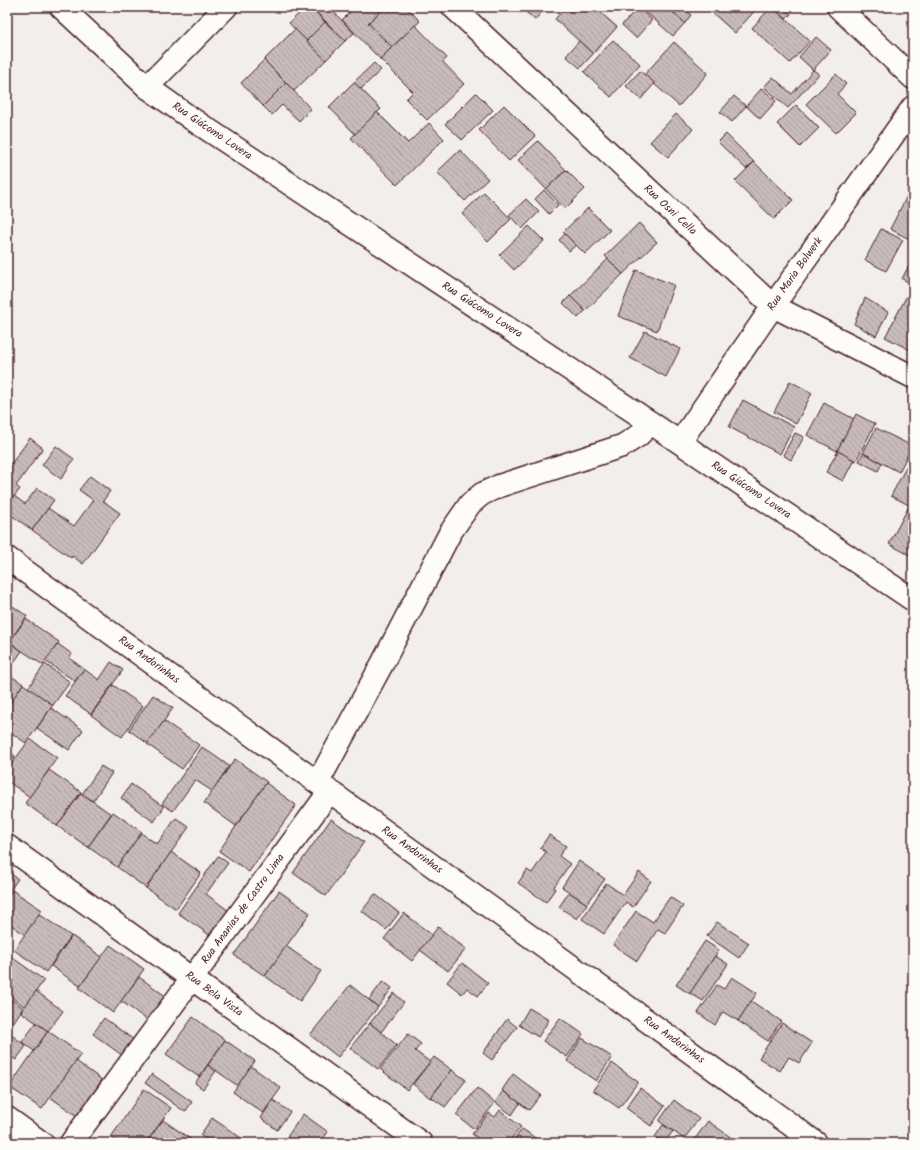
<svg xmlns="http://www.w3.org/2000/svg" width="920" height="1150" viewBox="0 0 920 1150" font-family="Kalam,sans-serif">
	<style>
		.building { fill: url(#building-back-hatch); stroke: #4a1f2b }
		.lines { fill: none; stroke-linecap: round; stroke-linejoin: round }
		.street-casing { stroke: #4a1f2b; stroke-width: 25 }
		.street { stroke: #fdfcf7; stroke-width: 22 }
		.labels { text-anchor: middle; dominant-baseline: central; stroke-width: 3.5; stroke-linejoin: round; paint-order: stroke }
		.street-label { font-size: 11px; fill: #4a1f2b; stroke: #fdfcf7 }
	</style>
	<defs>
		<pattern id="building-back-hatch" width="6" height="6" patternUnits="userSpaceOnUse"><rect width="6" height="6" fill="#c8bbbb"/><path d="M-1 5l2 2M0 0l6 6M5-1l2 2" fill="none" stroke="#ada0a1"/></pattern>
	</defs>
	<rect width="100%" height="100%" fill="#f2efeb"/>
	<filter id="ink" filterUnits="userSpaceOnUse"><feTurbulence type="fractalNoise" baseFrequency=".025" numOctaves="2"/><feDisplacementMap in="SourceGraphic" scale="8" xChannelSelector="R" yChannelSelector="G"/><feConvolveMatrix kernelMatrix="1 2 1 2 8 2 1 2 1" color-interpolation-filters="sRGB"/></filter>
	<g filter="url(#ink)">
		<g class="building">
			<polygon points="306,7 311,7 325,22 306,41 289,23"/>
			<polygon points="311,7 329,7 354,33 345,41"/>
			<polygon points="355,7 385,7 368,23 392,47 380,59 342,20"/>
			<polygon points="385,7 406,7 420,21 392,47 368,23"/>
			<polygon points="520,7 546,7 535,20"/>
			<polygon points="566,7 594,7 617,27 593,54 555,19"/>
			<polygon points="638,7 652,20 636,38 622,25"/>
			<polygon points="640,7 667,7 685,23 673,36"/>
			<polygon points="671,7 682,7 691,15 685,23 670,9"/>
			<polygon points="708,7 758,7 735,33 707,8"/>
			<polygon points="771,7 772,7 810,41 790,63 752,28"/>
			<polygon points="772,7 783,7 791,14 786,19"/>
			<polygon points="325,22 345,41 326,60 306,41"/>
			<polygon points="415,25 447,58 443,62 464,84 427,120 406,99 413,92 380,59"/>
			<polygon points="295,29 326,60 294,91 264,60"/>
			<polygon points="816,37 831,50 813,70 799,57"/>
			<polygon points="613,40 640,64 611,97 584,72"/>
			<polygon points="579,41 593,54 580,68 566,56"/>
			<polygon points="674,42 708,73 679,106 644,75"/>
			<polygon points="264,60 286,83 263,106 241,83"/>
			<polygon points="374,63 381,70 361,89 354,82"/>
			<polygon points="813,70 819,74 788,108 764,87 773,77 792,94"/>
			<polygon points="640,71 655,83 641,99 626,86"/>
			<polygon points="836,74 846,84 837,94 856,113 836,133 806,104"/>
			<polygon points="354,82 381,109 355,134 329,107"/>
			<polygon points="286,83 311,109 299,121 282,105 272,115 263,106"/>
			<polygon points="762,88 776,101 760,119 746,106"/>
			<polygon points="476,93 493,110 462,140 445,124"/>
			<polygon points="734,96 746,106 732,122 720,112"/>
			<polygon points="504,105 535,136 509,161 479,130"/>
			<polygon points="796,105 819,128 800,147 777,124"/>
			<polygon points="377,112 408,143 429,123 444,139 397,185 351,138"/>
			<polygon points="676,114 693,129 668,157 650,142"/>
			<polygon points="726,134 754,162 746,169 718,142"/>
			<polygon points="538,141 566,170 546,189 518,160"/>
			<polygon points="460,150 488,179 465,201 437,172"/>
			<polygon points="754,162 793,200 774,219 735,181"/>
			<polygon points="566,170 585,189 565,209 546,189"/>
			<polygon points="913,178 913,194 907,191"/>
			<polygon points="544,190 558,205 549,214 535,199"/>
			<polygon points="484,192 511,219 488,242 462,214"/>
			<polygon points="907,196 913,198 913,241 890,229"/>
			<polygon points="526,199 539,212 522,229 509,215"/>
			<polygon points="588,208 610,230 585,254 563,232"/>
			<polygon points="639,223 657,242 623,274 605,256"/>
			<polygon points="529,226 544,241 514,270 499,255"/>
			<polygon points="881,229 903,240 886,271 865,260"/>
			<polygon points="565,234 576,245 569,251 559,240"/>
			<polygon points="608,259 623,274 585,311 570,296"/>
			<polygon points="908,267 913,270 913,284 902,279"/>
			<polygon points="636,270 674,285 657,331 618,316"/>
			<polygon points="912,286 913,286 912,351 885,337"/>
			<polygon points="570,296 585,311 578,318 563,303"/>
			<polygon points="865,298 888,312 876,336 854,324"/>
			<polygon points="645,331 680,349 666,377 630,358"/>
			<polygon points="790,381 812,393 796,424 774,412"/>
			<polygon points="743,400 794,427 780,454 729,427"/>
			<polygon points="824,403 854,419 837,451 807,435"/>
			<polygon points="856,414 875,424 856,461 837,451"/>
			<polygon points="876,428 912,446 899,472 863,453"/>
			<polygon points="795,433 804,437 791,460 783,455"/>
			<polygon points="30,438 43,448 16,486 20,489 7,506 7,460 11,464"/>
			<polygon points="56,446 74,459 61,479 42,465"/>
			<polygon points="838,451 854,460 843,481 826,472"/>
			<polygon points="863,453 882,463 878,471 859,461"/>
			<polygon points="913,454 913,507 891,496"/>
			<polygon points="90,476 110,491 103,501 120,513 83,564 72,556 71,558 32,530 48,508 74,526 93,500 79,490"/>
			<polygon points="37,488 54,500 32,530 7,512 7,506 14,496 25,504"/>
			<polygon points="908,508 913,511 913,557 889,544"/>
			<polygon points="7,602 27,616 9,642 7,640"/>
			<polygon points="26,619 59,642 43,665 9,642"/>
			<polygon points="9,642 22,651 7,672 7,645"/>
			<polygon points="58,644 72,654 69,658 84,669 75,681 45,661"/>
			<polygon points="111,662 123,670 91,714 65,696 84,669 99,680"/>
			<polygon points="45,664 70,682 53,705 28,688"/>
			<polygon points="7,673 23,684 13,699 7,695"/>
			<polygon points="23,684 53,705 26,743 7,730 7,708"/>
			<polygon points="113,685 143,706 122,737 91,715"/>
			<polygon points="7,695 13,699 7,708"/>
			<polygon points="153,695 173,708 148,744 129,730"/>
			<polygon points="51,708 83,730 69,750 37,728"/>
			<polygon points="164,721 199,745 182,769 147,744"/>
			<polygon points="30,739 57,758 30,797 7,781 7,770"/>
			<polygon points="202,747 229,766 212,791 195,780 173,811 162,804"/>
			<polygon points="7,750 15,756 7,768"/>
			<polygon points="235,759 267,782 236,826 204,803"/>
			<polygon points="101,766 112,773 93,801 82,794"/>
			<polygon points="49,770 81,792 57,826 25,803"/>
			<polygon points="266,783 296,805 249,872 219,851"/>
			<polygon points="131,784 164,807 154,822 121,798"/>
			<polygon points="81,793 111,814 88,847 57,826"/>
			<polygon points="113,812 142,832 117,867 88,847"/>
			<polygon points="176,818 189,827 146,888 117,867 141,833 157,844"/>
			<polygon points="331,819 364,842 326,896 293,873"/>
			<polygon points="549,835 566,846 559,856 570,864 554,887 555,889 546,902 518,883 527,870 532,873 546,852 540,848"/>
			<polygon points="171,852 201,873 176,909 146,888"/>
			<polygon points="218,856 228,863 206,894 229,911 211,936 178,913"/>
			<polygon points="579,861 605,879 587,904 562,887"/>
			<polygon points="7,871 18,879 7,894"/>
			<polygon points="639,872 651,881 633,907 626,902 604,934 582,919 606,883 623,895"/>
			<polygon points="12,890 42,910 25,935 7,922 7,897"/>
			<polygon points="279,891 310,913 265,976 234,955"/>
			<polygon points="569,892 587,904 577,919 559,907"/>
			<polygon points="375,894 399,913 386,930 362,911"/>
			<polygon points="670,897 683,906 665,933 658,929 637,961 613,945 636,911 653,922"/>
			<polygon points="404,913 432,935 412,961 384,939"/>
			<polygon points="39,914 71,936 46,972 14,950"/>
			<polygon points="717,922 749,943 739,958 707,936"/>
			<polygon points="438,927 466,949 448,971 420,950"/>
			<polygon points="72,936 102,957 80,986 51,966"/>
			<polygon points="705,941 719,950 690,994 676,985"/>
			<polygon points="110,945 144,969 113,1013 79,988"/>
			<polygon points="286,946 321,971 300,1001 265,976"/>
			<polygon points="10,956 44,980 25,1007 7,994 7,961"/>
			<polygon points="715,956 728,964 703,1001 690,993"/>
			<polygon points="462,963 488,983 478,996 467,988 462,994 447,982"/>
			<polygon points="139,977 167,997 150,1022 121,1001"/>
			<polygon points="732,977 757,993 738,1021 723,1012 715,1025 698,1013 717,985 724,989"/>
			<polygon points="383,981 392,988 378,1007 369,1000"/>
			<polygon points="350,985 378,1007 338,1057 310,1035"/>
			<polygon points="36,991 63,1011 48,1031 21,1012"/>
			<polygon points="394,993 404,1002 381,1032 370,1023"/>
			<polygon points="12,1000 23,1008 7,1032 7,1007"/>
			<polygon points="751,1001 781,1021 768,1041 738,1021"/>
			<polygon points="529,1008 549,1020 538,1037 519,1025"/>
			<polygon points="193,1017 225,1040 199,1077 166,1054"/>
			<polygon points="104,1018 134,1040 123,1056 93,1034"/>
			<polygon points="560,1018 583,1034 567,1057 543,1041"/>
			<polygon points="507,1019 517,1027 492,1060 483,1053"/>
			<polygon points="36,1023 48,1031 34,1051 22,1042"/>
			<polygon points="370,1023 397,1045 378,1069 350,1048"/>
			<polygon points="782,1023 812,1043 799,1063 789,1057 780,1071 759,1058"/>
			<polygon points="48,1031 81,1054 42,1109 9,1087"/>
			<polygon points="9,1033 26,1046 16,1060 7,1054 7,1035"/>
			<polygon points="408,1034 421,1044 415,1051 430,1062 407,1090 380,1069"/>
			<polygon points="582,1038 612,1057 596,1081 567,1061"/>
			<polygon points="225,1040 255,1061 238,1086 208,1065"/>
			<polygon points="434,1057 452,1070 430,1098 413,1084"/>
			<polygon points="76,1061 102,1080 77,1116 50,1097"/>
			<polygon points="612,1063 638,1082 619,1108 593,1090"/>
			<polygon points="208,1065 216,1071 203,1089 195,1083"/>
			<polygon points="251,1066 281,1088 263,1113 233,1092"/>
			<polygon points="452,1070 466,1080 445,1107 431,1097"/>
			<polygon points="152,1074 192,1102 185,1112 145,1083"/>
			<polygon points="513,1074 541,1095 529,1110 502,1090"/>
			<polygon points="477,1088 495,1103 474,1129 456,1115"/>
			<polygon points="640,1088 665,1106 651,1126 626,1108"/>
			<polygon points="144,1089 171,1108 146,1143 119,1143 111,1137"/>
			<polygon points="503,1091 520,1103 512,1115 495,1102"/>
			<polygon points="273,1100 290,1112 277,1130 261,1118"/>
			<polygon points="674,1100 699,1119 684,1139 659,1121"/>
			<polygon points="500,1110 521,1127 508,1143 484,1143 472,1134 489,1113 495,1117"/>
			<polygon points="303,1114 328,1132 320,1143 296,1143 287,1137"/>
			<polygon points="212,1118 247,1142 246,1143 211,1143 200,1135"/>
			<polygon points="163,1120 196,1143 146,1143"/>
			<polygon points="708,1121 733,1139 730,1143 692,1143"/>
			<polygon points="663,1125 673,1131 664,1143 655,1137"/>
			<polygon points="522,1129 527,1132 542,1143 512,1143"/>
		</g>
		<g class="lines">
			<g class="street-casing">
				<g id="street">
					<polyline points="61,7 147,87 192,119 651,423 913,600"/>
					<polyline points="453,7 773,306 913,377"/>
					<polyline points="838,7 913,78"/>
					<polyline points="147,87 226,7"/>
					<polyline points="680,442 773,306 913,107"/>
					<polyline points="7,558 816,1143"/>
					<polyline points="318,782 381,666 450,533 470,504 482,494 499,486 622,446 638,436 651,423"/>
					<polyline points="7,846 421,1143"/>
					<polyline points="7,1118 42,1143"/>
					<polyline points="71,1143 330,791"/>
				</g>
			</g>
			<use href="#street" class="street"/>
		</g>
	</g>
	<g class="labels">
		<g class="street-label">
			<text transform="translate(212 131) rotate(34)">Rua Giácomo Lovera</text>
			<text transform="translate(670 210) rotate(43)">Rua Osni Cella</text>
			<text transform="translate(795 274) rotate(-55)">Rua Maria Bolwerk</text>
			<text transform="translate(482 310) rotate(33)">Rua Giácomo Lovera</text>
			<text transform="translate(751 490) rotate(34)">Rua Giácomo Lovera</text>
			<text transform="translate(149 660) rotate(36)">Rua Andorinhas</text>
			<text transform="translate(412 850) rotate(36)">Rua Andorinhas</text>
			<text transform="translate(243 909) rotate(-54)">Rua Ananias de Castro Lima</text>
			<text transform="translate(214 994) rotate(36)">Rua Bela Vista</text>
			<text transform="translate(674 1040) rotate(36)">Rua Andorinhas</text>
		</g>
	</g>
	<rect width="920" height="1150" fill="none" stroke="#fdfcf7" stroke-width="24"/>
	<rect x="12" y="12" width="896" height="1126" fill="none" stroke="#4a1f2b" stroke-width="1.5" filter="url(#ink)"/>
</svg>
